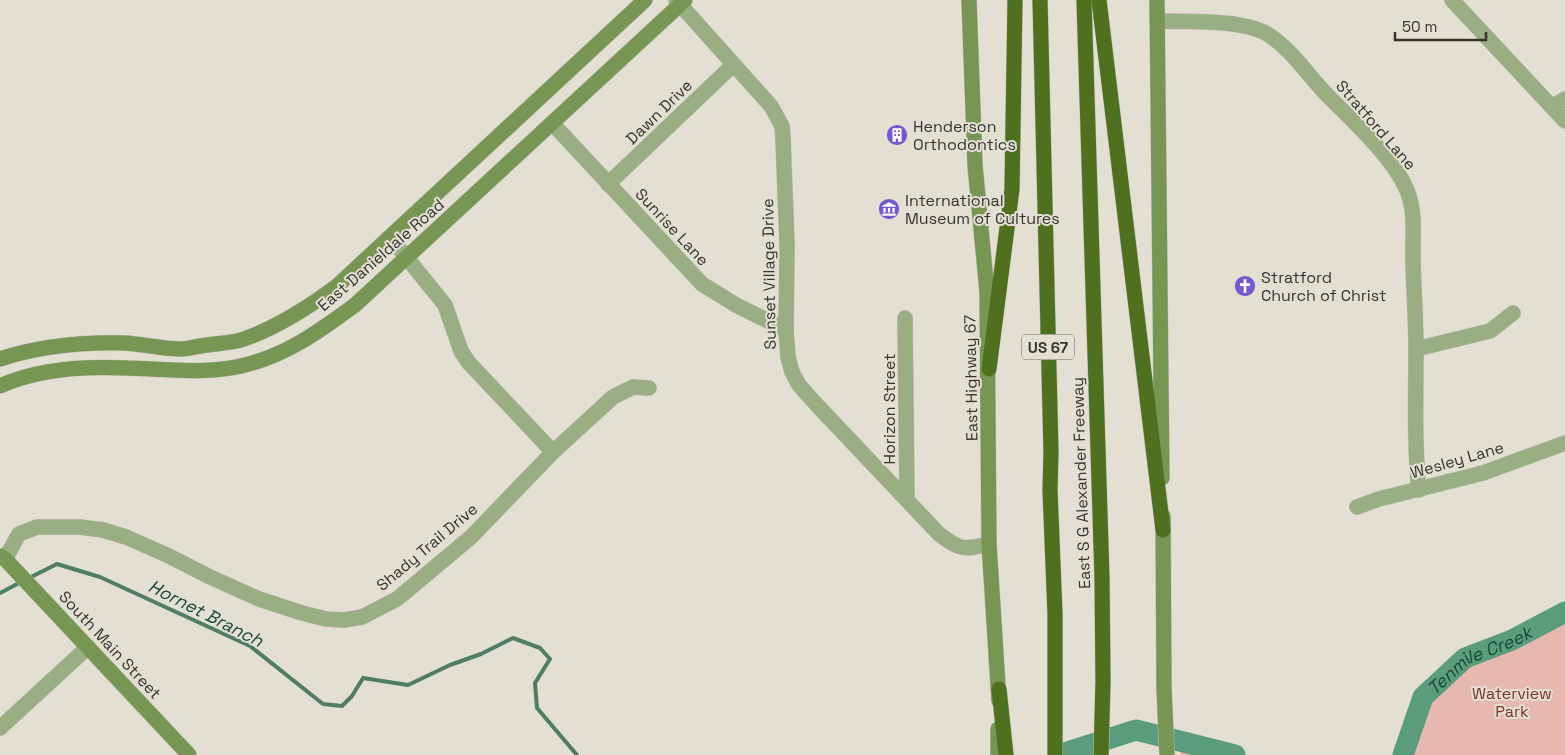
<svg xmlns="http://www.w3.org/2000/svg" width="1565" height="755" viewBox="0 0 1565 755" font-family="'Space Grotesk',sans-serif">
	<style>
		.green { fill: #e7b8b0 }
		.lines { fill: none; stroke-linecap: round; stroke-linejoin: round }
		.stream { stroke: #4f7d66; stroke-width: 4 }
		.river { stroke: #5a9c7d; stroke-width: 21 }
		.street-casing { stroke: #c0beb2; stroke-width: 16 }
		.secondary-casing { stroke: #c0beb2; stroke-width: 16 }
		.highway-casing { stroke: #c0beb2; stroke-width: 16 }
		.street { stroke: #99ae83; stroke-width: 15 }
		.secondary { stroke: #779553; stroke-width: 15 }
		.highway { stroke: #4f701e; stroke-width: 15 }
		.labels { text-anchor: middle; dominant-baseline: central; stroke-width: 4; stroke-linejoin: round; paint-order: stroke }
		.shield { fill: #e3e0d3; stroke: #696860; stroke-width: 1 }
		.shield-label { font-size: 15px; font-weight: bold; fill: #35342f }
		.street-label { font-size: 16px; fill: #35342f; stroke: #e3e0d3 }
		.poi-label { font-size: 16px; fill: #35342f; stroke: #e3e0d3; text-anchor: start }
		.park-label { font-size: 16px; fill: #7f2f25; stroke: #e3e0d3 }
		.water-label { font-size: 18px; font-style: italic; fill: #174c36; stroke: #e3e0d3 }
	</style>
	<rect width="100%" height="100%" fill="#e3e0d3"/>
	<g class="green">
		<polygon points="1565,602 1565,755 1407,755 1428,698 1465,662 1532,638 1557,608"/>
		<polygon points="1180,745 1224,755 1180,755"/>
	</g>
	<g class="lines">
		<g class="stream">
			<polyline points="29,578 57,564 100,577 250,646 323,704 342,706 352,696 363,678 408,685 450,665 481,654 513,638 540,648 550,659 535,683 537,708 577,755"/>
			<polyline points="0,593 23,581"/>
		</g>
		<g class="river">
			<polyline points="1058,755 1136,730 1235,755"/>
			<path id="s1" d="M 1403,755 L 1423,697 L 1465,658 L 1512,640 L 1565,612"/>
		</g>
		<g class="street-casing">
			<g id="street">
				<path d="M 676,0 L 771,106 L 782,126 L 783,138 L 787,245 L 786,330 L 788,357 L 792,372 L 799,385 L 815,403 L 939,534 C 960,550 963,550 989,544"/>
				<polyline points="1452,0 1565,121"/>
				<path d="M 1158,21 C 1188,22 1244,19 1269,35 C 1293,51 1309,77 1329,97 C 1353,121 1391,156 1405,186 C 1417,209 1412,238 1413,264 C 1414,293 1416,322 1416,351 C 1416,397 1414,444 1419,490"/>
				<polyline points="1552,107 1565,99"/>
				<polyline points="552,123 702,284 736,305 786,330"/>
				<polyline points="608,184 733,65"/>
				<polyline points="390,237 445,305 461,351 469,363 553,452"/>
				<polyline points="905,318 907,500"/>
				<polyline points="1416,349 1490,331 1513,313"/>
				<polyline points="1357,507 1379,499 1483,473 1565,443"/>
				<polyline points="5,559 19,534 37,527 80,527 103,530 126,537 169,556 210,577 259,599 302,613 326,619 344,620 362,617 397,599 471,537 553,452 613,397 633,387 649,388"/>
				<polyline points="0,728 88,647"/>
			</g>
		</g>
		<g class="secondary-casing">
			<g id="secondary">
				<polyline points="969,0 975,165 987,292 989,544 999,701"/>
				<polyline points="1157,0 1162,478"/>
				<path d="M 0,359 C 40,346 81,342 124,343 C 143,344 162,349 181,349 C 189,349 198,346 207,345 C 219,343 233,343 244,339 C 278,327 309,307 337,286 L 645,0"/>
				<path d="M 0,386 C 39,368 85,366 127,368 C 167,369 206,375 245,365 C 287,355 321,330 355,305 L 685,0"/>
				<polyline points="1163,516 1164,688 1167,755"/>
				<polyline points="0,556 5,559 189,755"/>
				<polyline points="998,755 998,729"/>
			</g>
		</g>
		<g class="highway-casing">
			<g id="highway">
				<polyline points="1040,0 1051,452 1050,490 1055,614 1055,755"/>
				<polyline points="1084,0 1102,578 1103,681 1101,755"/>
				<polyline points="1099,0 1163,530"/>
				<polyline points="989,369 1012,189 1015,0"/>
				<polyline points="999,689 1006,755"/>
			</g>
		</g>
		<use href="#street" class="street"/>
		<use href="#secondary" class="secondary"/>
		<use href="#highway" class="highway"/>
	</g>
	<defs>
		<g id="building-disc" transform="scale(1.125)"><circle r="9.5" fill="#7558d2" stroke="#e3e0d3"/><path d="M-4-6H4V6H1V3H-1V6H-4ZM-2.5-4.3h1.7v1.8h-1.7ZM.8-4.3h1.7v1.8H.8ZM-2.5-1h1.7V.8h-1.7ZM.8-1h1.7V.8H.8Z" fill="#fff"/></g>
		<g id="museum-disc" transform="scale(1.125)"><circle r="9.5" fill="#7558d2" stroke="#e3e0d3"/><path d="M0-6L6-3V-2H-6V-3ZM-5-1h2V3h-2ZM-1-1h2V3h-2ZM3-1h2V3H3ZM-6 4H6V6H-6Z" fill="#fff"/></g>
		<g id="church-disc" transform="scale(1.125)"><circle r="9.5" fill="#7558d2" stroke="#e3e0d3"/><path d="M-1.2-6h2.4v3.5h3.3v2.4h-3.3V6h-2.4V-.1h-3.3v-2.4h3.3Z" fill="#fff"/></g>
	</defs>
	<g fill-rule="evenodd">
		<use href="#building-disc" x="897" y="135"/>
		<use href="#museum-disc" x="889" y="209"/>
		<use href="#church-disc" x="1245" y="286"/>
	</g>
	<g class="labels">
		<rect class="shield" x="1022" y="334.5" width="52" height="25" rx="4"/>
		<g class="shield-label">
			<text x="1048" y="347">US 67</text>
		</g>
		<g class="street-label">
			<text transform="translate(659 112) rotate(-44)">Dawn Drive</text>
			<text transform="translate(1376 125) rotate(49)">Stratford Lane</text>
			<text transform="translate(672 227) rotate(47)">Sunrise Lane</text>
			<text transform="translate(381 255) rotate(-41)">East Danieldale Road</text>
			<text transform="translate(769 274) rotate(-91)">Sunset Village Drive</text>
			<text transform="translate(971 378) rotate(-91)">East Highway 67</text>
			<text transform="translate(889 409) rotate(-90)">Horizon Street</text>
			<text transform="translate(1457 460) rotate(-16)">Wesley Lane</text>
			<text transform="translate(1081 483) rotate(-92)">East S G Alexander Freeway</text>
			<text transform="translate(427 547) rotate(-40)">Shady Trail Drive</text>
			<text transform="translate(110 645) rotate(47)">South Main Street</text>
		</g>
		<g class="poi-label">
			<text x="913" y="126">Henderson<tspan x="913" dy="18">Orthodontics</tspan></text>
			<text x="905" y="200">International<tspan x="905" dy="18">Museum of Cultures</tspan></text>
			<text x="1261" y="277">Stratford<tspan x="1261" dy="18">Church of Christ</tspan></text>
		</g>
		<g class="park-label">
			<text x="1512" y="693">Waterview<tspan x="1512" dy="18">Park</tspan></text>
		</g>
		<g class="water-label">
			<text transform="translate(206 613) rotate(27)">Hornet Branch</text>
			<text stroke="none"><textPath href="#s1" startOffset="130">Tenmile Creek</textPath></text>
		</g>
	</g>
	<path d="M1395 32v8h91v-8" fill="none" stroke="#35342f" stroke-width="2.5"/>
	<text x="1402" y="32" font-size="15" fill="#35342f" stroke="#e3e0d3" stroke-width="4" paint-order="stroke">50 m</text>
</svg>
